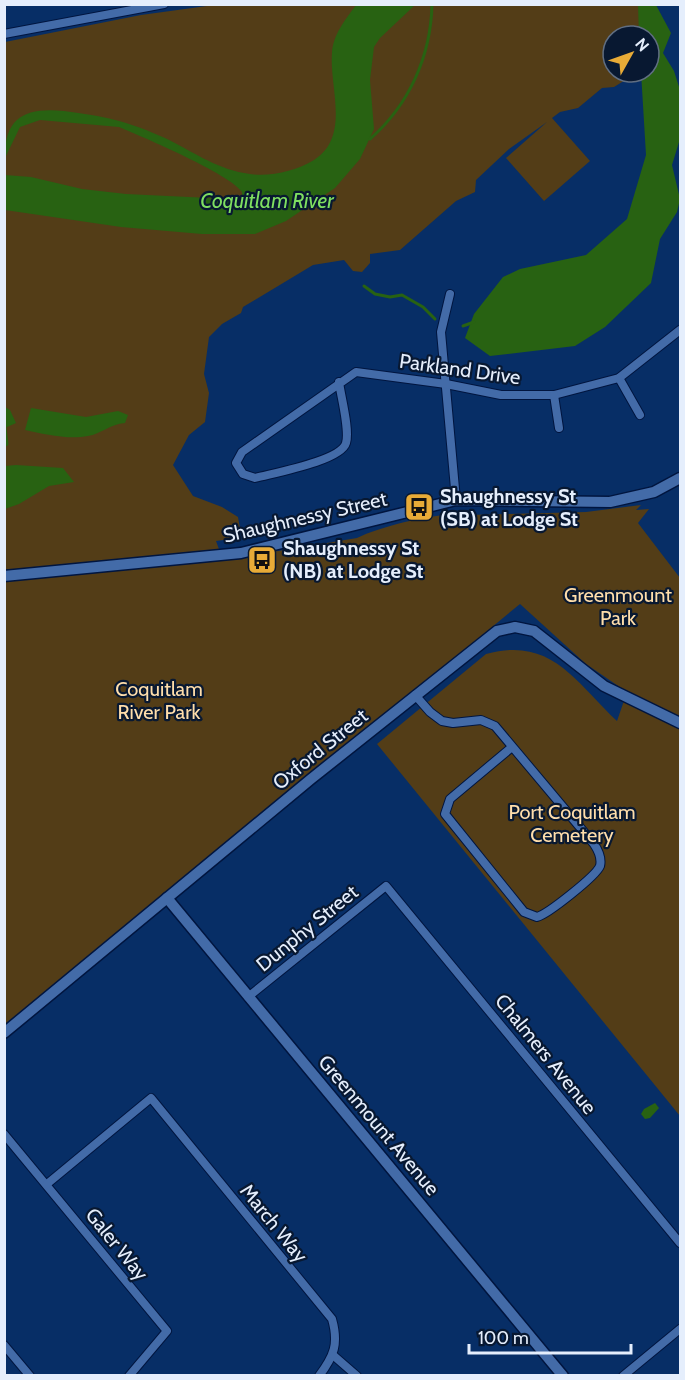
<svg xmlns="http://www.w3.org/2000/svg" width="685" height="1380" viewBox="0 0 685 1380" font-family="Cabin,sans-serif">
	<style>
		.green { fill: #533d17 }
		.water { fill: #286212 }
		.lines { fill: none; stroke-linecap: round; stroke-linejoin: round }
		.stream { stroke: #286212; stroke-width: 3 }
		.minor-casing { stroke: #00153f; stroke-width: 10 }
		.tertiary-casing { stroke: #00153f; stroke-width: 13 }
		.minor { stroke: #436ba8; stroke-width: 8 }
		.tertiary { stroke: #436ba8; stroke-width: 10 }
		.labels { text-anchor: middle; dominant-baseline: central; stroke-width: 4.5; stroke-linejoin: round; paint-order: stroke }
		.street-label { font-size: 20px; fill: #e5eefc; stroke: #081831 }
		.poi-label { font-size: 20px; font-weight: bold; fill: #e5eefc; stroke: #081831; text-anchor: start }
		.park-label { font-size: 20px; fill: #ffdeab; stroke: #081831 }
		.water-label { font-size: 21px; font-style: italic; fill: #7fdf61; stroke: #081831 }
	</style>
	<rect width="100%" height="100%" fill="#072e66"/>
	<path class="green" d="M 214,5 L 640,5 L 644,36 L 613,36 L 613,72 L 636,72 L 635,74 L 614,87 L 602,88 L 578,108 L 560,112 L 552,118 L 590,161 L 544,201 L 506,158 L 547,122 L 509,149 L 476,180 L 475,192 L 456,201 L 400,250 L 370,254 L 370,263 L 362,272 L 353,271 L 344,260 L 313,265 L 243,307 L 241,313 L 222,324 L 209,337 L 204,374 L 209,393 L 205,422 L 189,435 L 173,465 L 193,496 L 222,507 L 238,517 L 240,528 L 230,539 L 216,541 L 223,560 L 357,538 C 382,526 442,511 468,515 L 586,512 L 641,505 L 636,510 L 649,509 L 638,523 L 680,578 L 680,1116 L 377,744 L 486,654 C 551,636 575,681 617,721 L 627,692 L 586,664 L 520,604 L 5,1027 L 5,42 L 141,15 Z"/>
	<g class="water">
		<path d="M 356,5 L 415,5 L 380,38 L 374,47 L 370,80 L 374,129 L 360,159 L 335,188 L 286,221 L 255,234 L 202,234 L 121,227 L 5,210 L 5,175 L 31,177 L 82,189 L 126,194 L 231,199 L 242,196 L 242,192 C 230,174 143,137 119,127 L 40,120 L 20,127 L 5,158 C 4,117 26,107 64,111 C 104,116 127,121 165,138 C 190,150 215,168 244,173 C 266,178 294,172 314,160 C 351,136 329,87 332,53 C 333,34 346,19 356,5 Z"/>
		<polygon points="638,5 656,5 671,33 663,53 674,71 680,90 679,142 672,165 680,199 677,212 660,239 651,283 605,327 575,346 490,356 465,338 474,314 503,277 520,269 586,255 627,219 646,155 641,72 649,72 649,36 639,36"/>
		<polygon points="5,407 10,410 16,423 5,428"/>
		<path d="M 31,408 L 86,417 L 118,411 L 128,415 L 125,423 C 110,424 101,434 88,436 C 68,440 44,434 25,430 Z"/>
		<polygon points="16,465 63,468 74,482 49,486 19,504 5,509 5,466"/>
		<polygon points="655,1103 659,1108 650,1118 645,1119 641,1114 644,1109"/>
	</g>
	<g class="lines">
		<g class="stream">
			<path d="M 370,139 C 409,105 431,56 432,4"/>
			<polyline points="364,286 375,294 390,297 402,295 423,307 435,319"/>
			<polyline points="463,326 474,322"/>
			<polyline points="4,446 7,444 5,428"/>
		</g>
		<g class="minor-casing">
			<g id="minor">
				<polyline points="4,34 164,4"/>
				<polyline points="450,294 441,332 456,500"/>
				<polyline points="619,378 640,415"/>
				<path d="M 339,382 C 341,397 350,430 346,443 C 341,461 273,473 255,478 L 243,474 L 236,463 L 242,452 L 356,372 L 446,384 L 501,395 L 554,395 L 619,378 L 680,330"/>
				<polyline points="554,395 559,428"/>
				<path d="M 415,695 L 430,712 L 442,721 L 453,723 L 481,720 L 495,726 L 594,844 C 598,850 602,858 600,866 C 596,876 548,914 537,917 L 524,912 L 445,814 L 450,799 L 512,747"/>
				<polyline points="248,997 386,886 680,1243"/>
				<polyline points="4,1134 167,1331 129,1376"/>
				<path d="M 47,1184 L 151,1098 L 332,1319 C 339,1344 334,1356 319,1376"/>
				<polyline points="4,1345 30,1376"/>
				<polyline points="334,1356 357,1376"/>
				<polyline points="623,1376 680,1329"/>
			</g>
		</g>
		<g class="tertiary-casing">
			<g id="tertiary">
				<polyline points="4,576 241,553 456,500 610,502 654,492 680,478"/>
				<polyline points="167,898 563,1376"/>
				<polyline points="4,1033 311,779 497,631 515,627 534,631 604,686 680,723"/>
			</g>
		</g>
		<use href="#minor" class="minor"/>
		<use href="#tertiary" class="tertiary"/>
	</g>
	<defs>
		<g id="bus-square" transform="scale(1.5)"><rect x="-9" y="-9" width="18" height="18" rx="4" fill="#e8ab37" stroke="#081831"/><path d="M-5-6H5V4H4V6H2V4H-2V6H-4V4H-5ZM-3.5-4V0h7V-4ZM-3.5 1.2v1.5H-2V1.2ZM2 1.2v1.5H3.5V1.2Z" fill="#111"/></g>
	</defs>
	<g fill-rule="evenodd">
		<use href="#bus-square" x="419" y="507"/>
		<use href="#bus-square" x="262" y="560"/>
	</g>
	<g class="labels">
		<g class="street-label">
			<text transform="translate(460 369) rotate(8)">Parkland Drive</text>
			<text transform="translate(305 517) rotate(-13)">Shaughnessy Street</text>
			<text transform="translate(320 749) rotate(-39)">Oxford Street</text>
			<text transform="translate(307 928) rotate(-39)">Dunphy Street</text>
			<text transform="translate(546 1054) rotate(51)">Chalmers Avenue</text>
			<text transform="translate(379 1125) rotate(50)">Greenmount Avenue</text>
			<text transform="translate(274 1223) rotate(51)">March Way</text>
			<text transform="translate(117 1244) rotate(51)">Galer Way</text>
		</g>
		<g class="poi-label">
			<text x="440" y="496">Shaughnessy St<tspan x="440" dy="23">(SB) at Lodge St</tspan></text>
			<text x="283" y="548">Shaughnessy St<tspan x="283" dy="23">(NB) at Lodge St</tspan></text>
		</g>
		<g class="park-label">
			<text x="618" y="595">Greenmount<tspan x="618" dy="23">Park</tspan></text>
			<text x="159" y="689">Coquitlam<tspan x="159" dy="23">River Park</tspan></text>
			<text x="572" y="812">Port Coquitlam<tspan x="572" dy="23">Cemetery</tspan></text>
		</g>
		<g class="water-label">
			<text x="267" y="200">Coquitlam River</text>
		</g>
	</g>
	<rect width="685" height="1380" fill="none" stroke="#e5eefc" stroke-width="12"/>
	<g transform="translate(631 54) rotate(50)"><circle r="28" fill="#081831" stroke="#606e82" stroke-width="1.5"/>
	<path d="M0-4.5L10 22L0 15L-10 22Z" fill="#e8ab37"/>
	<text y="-9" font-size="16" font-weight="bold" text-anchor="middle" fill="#e5eefc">N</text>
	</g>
	<path d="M469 1344v9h162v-9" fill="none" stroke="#e5eefc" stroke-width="3"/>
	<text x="478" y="1344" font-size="18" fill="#e5eefc" stroke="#081831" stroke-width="4.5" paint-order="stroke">100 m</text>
</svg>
